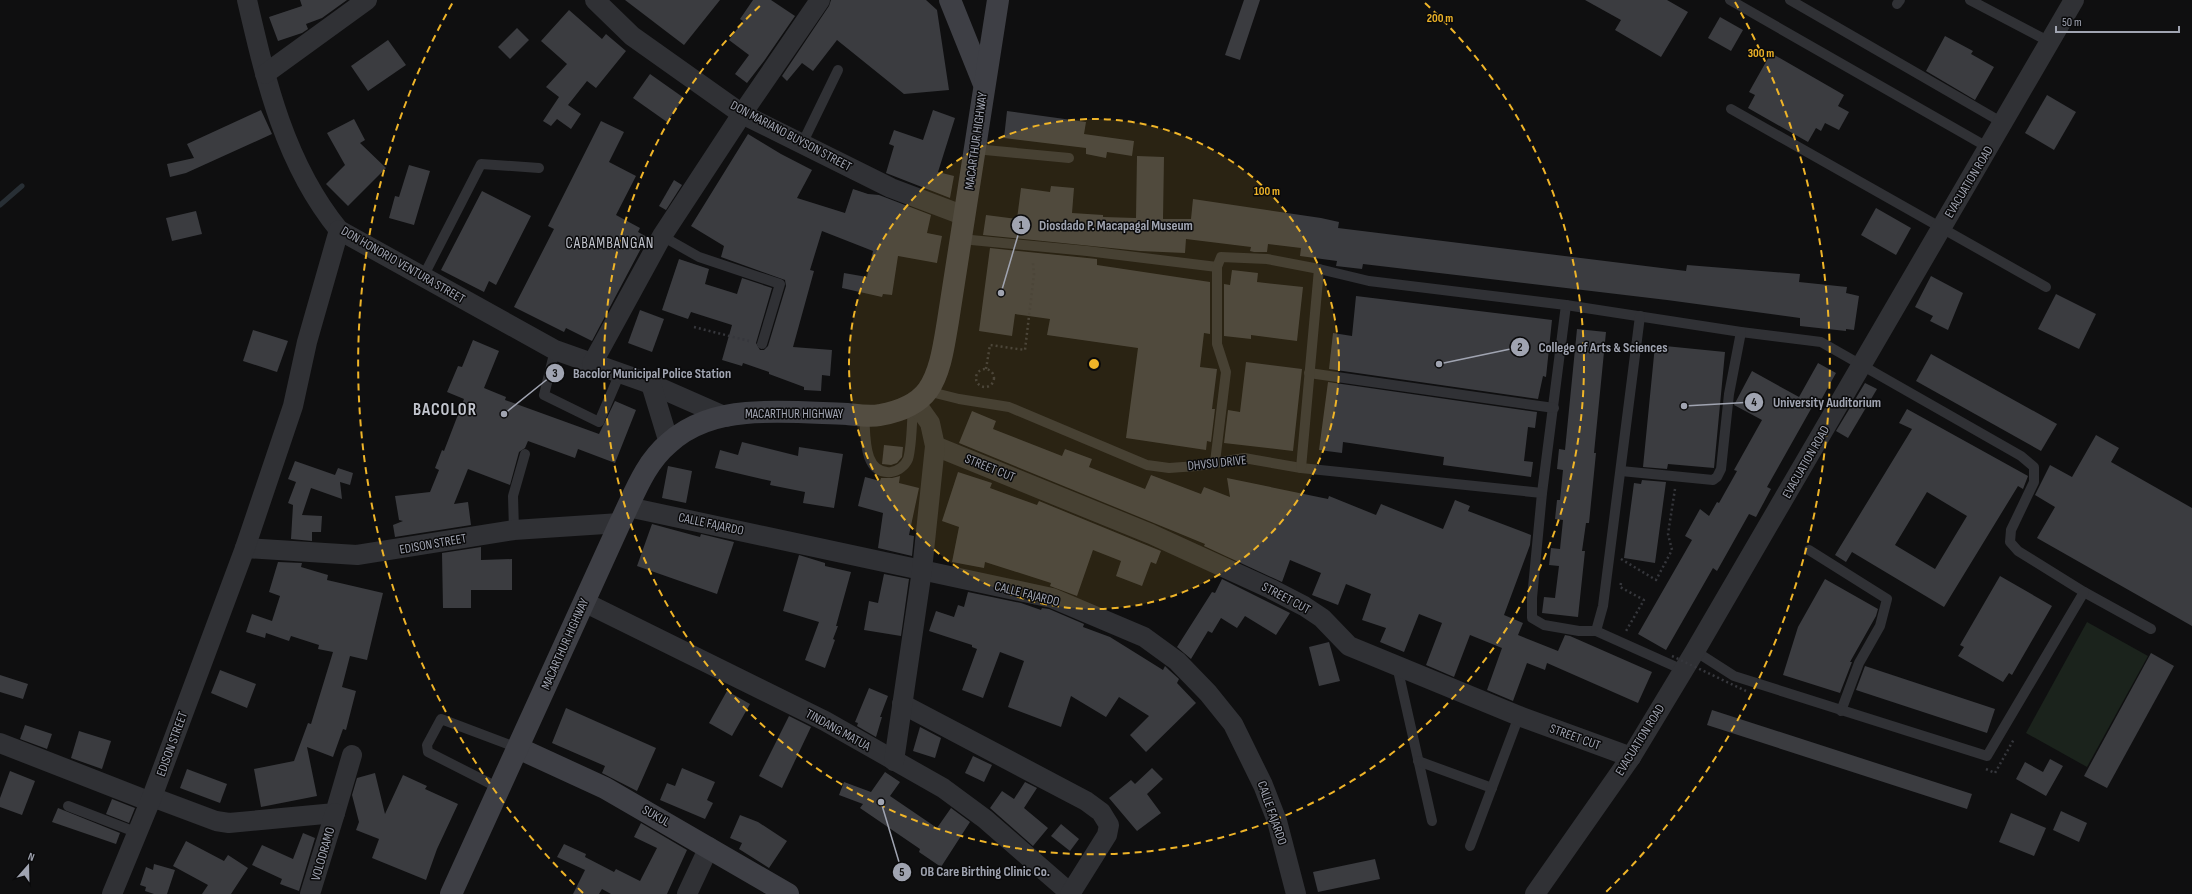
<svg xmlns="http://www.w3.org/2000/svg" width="2192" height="894" viewBox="0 0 2192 894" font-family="'Sofia Sans Condensed',sans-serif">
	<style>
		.green { fill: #1b231c }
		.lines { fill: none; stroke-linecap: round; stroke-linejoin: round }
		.stream { stroke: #282f35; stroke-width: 5 }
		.building { fill: #3b3c40; fill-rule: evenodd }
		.path { stroke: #36373c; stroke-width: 2.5; stroke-dasharray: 2 3; stroke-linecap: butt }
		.lane { stroke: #303135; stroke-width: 10 }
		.street { stroke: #303135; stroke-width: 20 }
		.secondary { stroke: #3e3f45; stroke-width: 22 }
		.path-bridge { stroke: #36373c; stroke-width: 2.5; stroke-dasharray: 2 3; stroke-linecap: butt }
		.ring { fill: none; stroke: #efb428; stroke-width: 2; stroke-dasharray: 7 5 }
		.labels { text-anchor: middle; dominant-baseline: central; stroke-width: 3; stroke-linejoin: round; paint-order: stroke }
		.street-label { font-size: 13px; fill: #a0a4b1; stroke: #0a0a0b }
		.quarter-label { font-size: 15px; letter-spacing: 1px; fill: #c1c4cd; stroke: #0a0a0b }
		.district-label { font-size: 17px; font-weight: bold; letter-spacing: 1px; fill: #c1c4cd; stroke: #0a0a0b }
		.centre { fill: #efb428; stroke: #0a0a0b; stroke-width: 2 }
		.ring-label { font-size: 12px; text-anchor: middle; font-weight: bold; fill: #efb428; stroke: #0a0a0b; stroke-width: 3; stroke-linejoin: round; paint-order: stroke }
		.leader { fill: none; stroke: #a0a4b1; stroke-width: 1.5 }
		.callout-dot { fill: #a0a4b1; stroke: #0a0a0b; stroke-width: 1.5 }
		.mark-label { font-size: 12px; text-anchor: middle; font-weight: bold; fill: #111 }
		.callout-label { font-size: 14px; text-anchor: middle; font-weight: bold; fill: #a0a4b1; stroke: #0a0a0b; stroke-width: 3; stroke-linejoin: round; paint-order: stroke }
	</style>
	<rect width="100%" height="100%" fill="#0f0f10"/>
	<polygon class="green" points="2087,622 2148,656 2087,767 2026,733"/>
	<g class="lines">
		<polyline class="stream" points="0,205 22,186"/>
	</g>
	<g class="building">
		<polygon points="300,0 347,0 322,18 306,24 308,29 302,33 278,41 269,17 302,6"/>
		<polygon points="625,0 720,0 684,45"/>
		<polygon points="753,0 771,0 795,16 764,61 747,83 735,74 749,55 729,40 743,21 740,19"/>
		<polygon points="831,0 926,0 937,10 949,90 904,94 837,40 813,71 802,63 787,81 782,76 829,6"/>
		<polygon points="1244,0 1260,0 1240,60 1225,55"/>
		<polygon points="1585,0 1667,0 1688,12 1661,57 1615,30 1621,20"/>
		<polygon points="569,10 602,39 606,34 626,51 596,88 587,81 568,105 581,114 571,129 557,119 551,126 543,121 559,97 546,87 567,64 541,41"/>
		<polygon points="1720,17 1743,30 1731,51 1708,38"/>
		<polygon points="517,28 529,40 510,59 498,47"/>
		<polygon points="1945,36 1973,51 1971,54 1994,67 1975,100 1926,71"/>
		<polygon points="388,40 406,65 368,91 351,66"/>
		<polygon points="1771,53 1844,95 1838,106 1849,112 1839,130 1825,123 1821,131 1816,128 1808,142 1748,108 1755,95 1749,92"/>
		<polygon points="650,74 684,98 667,122 633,98"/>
		<polygon points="2047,95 2076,112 2054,150 2025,133"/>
		<polygon points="261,110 272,134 186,173 170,177 167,164 194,158 187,144"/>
		<polygon points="933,110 955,118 938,172 954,176 950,198 886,173 894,146 889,144 894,130 923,140"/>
		<polygon points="1007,111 1086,122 1084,134 1134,141 1132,156 1107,152 1106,158 1086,154 1086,148 1004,138"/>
		<polygon points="354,119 365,140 360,143 386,168 348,206 326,184 345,165 327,133"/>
		<polygon points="601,121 624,132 609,162 636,176 616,215 640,228 638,232 647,237 592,341 566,328 564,332 514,307 554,229 548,226"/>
		<polygon points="748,134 781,154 812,170 797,198 845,213 853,189 868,194 879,195 931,215 927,233 942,236 937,263 898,256 892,295 883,294 882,297 842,288 844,273 867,277 873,251 822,231 810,270 814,271 793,347 832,350 830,376 822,375 821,391 804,390 804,387 769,374 769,372 743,363 742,366 722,360 732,325 691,312 688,319 662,310 679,259 709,269 705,284 737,294 742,278 772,288 756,343 760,350 764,350 768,346 786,286 785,280 721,257 724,246 691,226"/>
		<polygon points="1137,156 1164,157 1163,219 1191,219 1193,199 1321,218 1339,222 1338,228 1686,271 1687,265 1800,274 1799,282 1847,287 1846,293 1859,296 1854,330 1846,329 1846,331 1800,326 1800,318 1667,300 1363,264 1362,269 1336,266 1337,261 1300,256 1301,248 1268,244 1267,252 1254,252 1250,251 1251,247 1186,239 1185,253 1140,251 983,235 986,215 1017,219 1021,188 1050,192 1051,186 1074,188 1072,213 1103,215 1103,217 1136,218"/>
		<polygon points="409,165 430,171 414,225 389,218 395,196 399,197"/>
		<polygon points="674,180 682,185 666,210 659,206"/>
		<polygon points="482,191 531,216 496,285 489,281 484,292 441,270"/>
		<polygon points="1876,208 1911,228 1896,255 1861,235"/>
		<polygon points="196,211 202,234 172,241 166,218"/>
		<polygon points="990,248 1097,259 1097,265 1210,282 1210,334 1204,333 1200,367 1217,369 1212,409 1215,409 1211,442 1207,441 1206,450 1126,438 1138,348 1047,335 1050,319 1015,314 1012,336 979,331"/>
		<polygon points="1232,270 1258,273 1257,282 1303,287 1297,341 1251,335 1251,339 1224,336 1224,284 1230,285"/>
		<polygon points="1931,276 1963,293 1948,330 1930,321 1933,316 1915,307"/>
		<polygon points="2056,294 2096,314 2079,349 2038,329"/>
		<polygon points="1356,296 1552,320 1546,377 1543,376 1538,399 1329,369 1333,333 1352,336"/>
		<polygon points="640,310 664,319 652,352 628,343"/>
		<polygon points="1577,329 1606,332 1594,453 1596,453 1589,523 1586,523 1582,551 1585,551 1578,617 1542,613 1544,597 1555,598 1559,566 1549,565 1551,548 1560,549 1563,520 1555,519 1557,500 1560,500 1563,470 1557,469 1559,449 1565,450"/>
		<polygon points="253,330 288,341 277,372 243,361"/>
		<polygon points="473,340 499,351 484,388 506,397 505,400 599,434 615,401 636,410 615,463 578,449 575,458 528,441 525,448 519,452 510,485 468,469 454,504 468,502 471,525 395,537 393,525 403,521 399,520 395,496 430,492 439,470 435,468 442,450 444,451 464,399 447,392 458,366 462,367"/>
		<polygon points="1655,345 1725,352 1714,468 1668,464 1667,469 1643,467"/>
		<polygon points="1931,354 2057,424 2041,451 1916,381"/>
		<polygon points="1246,362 1302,369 1293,451 1224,443 1228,410 1240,412"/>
		<polygon points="1818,363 1836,373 1820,402 1816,400 1767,487 1771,489 1756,517 1749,514 1717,571 1713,568 1666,650 1638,634 1692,540 1685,536 1700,509 1709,516 1717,502 1719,503 1737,471 1734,470 1762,420 1734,405 1752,371 1799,397"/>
		<polygon points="1328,382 1537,412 1535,428 1528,427 1524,461 1533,462 1531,477 1443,465 1444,457 1343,442 1342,453 1319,450"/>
		<polygon points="1865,383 1877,389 1848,438 1836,431"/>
		<path d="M 1907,409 L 2028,476 L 2023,489 L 2018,486 L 1944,607 L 1852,552 L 1846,562 L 1835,555 L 1912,429 L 1899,423 ZM 1927,492 L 1967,516 L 1935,569 L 1895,545 Z"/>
		<polygon points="972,411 996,421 993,429 1062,456 1065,449 1092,459 1089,467 1145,489 1151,475 1201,494 1204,487 1230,497 1227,478 1328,499 1329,496 1376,515 1381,504 1443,529 1455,500 1470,506 1468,511 1531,535 1530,545 1504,615 1523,623 1518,635 1558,651 1565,635 1570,636 1652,672 1638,703 1547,663 1545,670 1527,663 1513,701 1487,690 1502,648 1470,635 1454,677 1426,665 1442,623 1419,614 1404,652 1380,642 1386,628 1362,620 1371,594 1346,584 1338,605 1312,595 1321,573 1290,560 1282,582 1204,546 1205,544 959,443"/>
		<polygon points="2096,435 2119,448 2111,462 2192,508 2192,626 2037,538 2055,507 2035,495 2050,465 2072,477"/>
		<polygon points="742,442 798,456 799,447 843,454 834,508 803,503 805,492 770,485 771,481 715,468 720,450 738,455"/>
		<polygon points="884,445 903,447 902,457 897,463 891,465 882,464"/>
		<polygon points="295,461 335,475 338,468 353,473 350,485 340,482 342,499 311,488 302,515 322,516 321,532 312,532 312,541 291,539 293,505 288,503 296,482 288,479"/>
		<polygon points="668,466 692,471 686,503 662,498"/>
		<polygon points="958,472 992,483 990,488 1037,505 1039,501 1161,551 1156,564 1151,562 1142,586 1116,576 1121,561 1093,550 1077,596 1050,586 1051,583 985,562 984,568 952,562 959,527 942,521"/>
		<polygon points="900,476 899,483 919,488 909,535 914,536 912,556 878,548 883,513 858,506 865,477 880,481 881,478 892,478"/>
		<polygon points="1642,480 1666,482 1655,563 1624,558 1634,483 1641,484"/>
		<polygon points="652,524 700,537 701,534 734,542 717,594 637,566"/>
		<polygon points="481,547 481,560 512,559 512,590 471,590 471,608 443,608 442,553"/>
		<polygon points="799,555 825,563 825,566 851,572 836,626 838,626 833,639 835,640 825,668 805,660 819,622 783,611"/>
		<polygon points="278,562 302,563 301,567 328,575 327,580 383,593 367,660 350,656 342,687 356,691 346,730 343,729 333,757 307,747 317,796 261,807 254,769 294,761 308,723 311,724 333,652 318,649 319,645 291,636 289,641 266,633 265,638 246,632 252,614 272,621 280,596 269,592"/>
		<polygon points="884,574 909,579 901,636 864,630 869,601 878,603"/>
		<polygon points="2000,576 2052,606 2012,675 2009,673 2003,682 1958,656 1964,647 1960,645"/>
		<polygon points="1222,579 1290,613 1276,635 1245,616 1237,628 1221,618 1212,633 1208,631 1191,659 1177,647 1212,592 1215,593"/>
		<polygon points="1825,579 1878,609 1876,616 1850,662 1852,662 1840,693 1783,675 1798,627"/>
		<polygon points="968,592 1021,603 1041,610 1042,608 1049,609 1084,624 1083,627 1110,637 1163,670 1165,666 1169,670 1179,679 1177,683 1196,703 1146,752 1130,735 1149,716 1119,697 1106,717 1071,696 1061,727 1008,707 1024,661 1000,652 983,698 962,690 977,649 972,647 972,645 929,631 936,611 954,617 958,605 964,607"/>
		<polygon points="1329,642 1340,681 1319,686 1309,647"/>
		<polygon points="2151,653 2174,666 2107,788 2084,776"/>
		<polygon points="1865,666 1995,709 1987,733 1856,690"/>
		<polygon points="220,670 256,684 247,708 211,693"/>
		<polygon points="0,675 28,684 23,699 0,692"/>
		<polygon points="869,688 888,696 880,717 882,717 876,737 857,726 858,723 855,722"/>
		<polygon points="727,691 750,704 732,736 709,723"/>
		<polygon points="566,708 656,748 637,791 602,773 605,766 552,743"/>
		<polygon points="1712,710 1972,794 1967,809 1707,725"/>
		<polygon points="789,716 811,727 782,788 759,776"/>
		<polygon points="25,725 52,734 47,749 20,739"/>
		<polygon points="920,727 941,738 935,758 913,751"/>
		<polygon points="79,731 111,741 102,769 71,758"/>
		<polygon points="973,756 992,765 984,782 965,773"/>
		<polygon points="2050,759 2063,766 2046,796 2016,779 2025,762 2043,772"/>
		<polygon points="682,768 715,782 707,800 713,803 705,819 660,800 667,783 675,786"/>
		<polygon points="1152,768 1163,779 1147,794 1161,813 1137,831 1109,798 1131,780 1135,784"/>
		<polygon points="187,769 227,784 220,803 180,788"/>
		<polygon points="10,771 35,781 22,815 0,807 0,798"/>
		<polygon points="885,772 900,782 890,796 937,828 951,808 970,822 941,867 919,852 920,849 860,808 863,804 839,795 844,782 871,792"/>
		<polygon points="375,773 385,814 403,775 427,786 425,789 458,804 437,849 426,880 372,858 379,839 356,830 359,822 352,795 357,778"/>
		<polygon points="1025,782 1037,788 1024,808 1048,828 1033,846 990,808 1002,791 1014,799"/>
		<polygon points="112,799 135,808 129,823 106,814"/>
		<polygon points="58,808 120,833 116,844 52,822"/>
		<polygon points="2061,811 2087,823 2079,842 2053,830"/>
		<polygon points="2011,813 2046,828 2034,856 1999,842"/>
		<polygon points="740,815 758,822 787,841 769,868 739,849 742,843 730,838"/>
		<polygon points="641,823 687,850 667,894 611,894 602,889 599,894 573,894 585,870 557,857 564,844 586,854 585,857 614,872 616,869 640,881 657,848 634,837"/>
		<polygon points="1061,824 1079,839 1070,851 1051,836"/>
		<polygon points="303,833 315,838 299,891 280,884 282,879 252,865 262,845 293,859"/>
		<polygon points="186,841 224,861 228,855 248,868 231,894 202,894 208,885 173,866"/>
		<polygon points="1375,859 1380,879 1318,892 1313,872"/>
		<polygon points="154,864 175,870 167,894 154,894 145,891 146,887 140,885 146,867 153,870"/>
	</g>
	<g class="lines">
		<g class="path">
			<polyline points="694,327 749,341"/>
			<polyline points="986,369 990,345 1025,350 1034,274 1033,263"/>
			<circle cx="985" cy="378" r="9"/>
			<polyline points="1621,559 1656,580 1672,550 1668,534 1675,489"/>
			<polyline points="1621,583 1620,587 1644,600 1626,631"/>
			<polyline points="1986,769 1995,773 2014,739"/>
		</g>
		<g class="lane">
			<polyline points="1730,0 1989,148"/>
			<polyline points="1790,0 2003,123"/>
			<polyline points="1970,0 2050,42"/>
			<polyline points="1897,4 1900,0"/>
			<polyline points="1731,109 2046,287"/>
			<polyline points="802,144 838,70"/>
			<polyline points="975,149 1069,158"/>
			<polyline points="662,236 699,257 780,284 762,344"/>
			<polyline points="961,239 1087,251 1217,267"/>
			<polyline points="423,277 481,164 539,168"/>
			<polyline points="1566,305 1542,493 1532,598 1532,618 1544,625 1579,631 1596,631 1683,670"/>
			<polyline points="555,350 544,395 599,422 620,373"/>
			<polyline points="1309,373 1554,408"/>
			<polyline points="927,391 959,399 1009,407 1147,465 1169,468 1197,466 1244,458 1301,468 1542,493"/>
			<path d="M 864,415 C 866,433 862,475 891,472 C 898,471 905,466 908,459 C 912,446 912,418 913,403"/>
			<polyline points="1215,462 1226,372 1217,344 1217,267 1221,257 1267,259 1319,269 1369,281 1566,305 1741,332 1821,342 2021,456 2034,467 2034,482 2011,530 2010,542 2018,551 2084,592 2151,629"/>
			<polyline points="1301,468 1319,269"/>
			<polyline points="1621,471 1713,480 1717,477 1721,469 1729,394 1741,332"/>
			<polyline points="514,530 513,496 525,454"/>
			<polyline points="1809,550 1887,599 1880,626 1859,663 1841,711"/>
			<polyline points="1596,631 1603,606 1640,316"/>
			<polyline points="1695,651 1734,676 1987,756 2084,592"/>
			<polyline points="1397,666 1432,821"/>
			<polyline points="1418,761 1492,788"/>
			<polyline points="499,788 428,752 427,745 441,719 518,748"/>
			<polyline points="68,806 138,833"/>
			<polyline points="1470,846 1519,716"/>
		</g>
		<g class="street">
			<path d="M 247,0 C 266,82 285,164 339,230 L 555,350 L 651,384 L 726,417"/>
			<polyline points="595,0 632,36 742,114 891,188 965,216"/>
			<polyline points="265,74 367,0"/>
			<polyline points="592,364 662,236 742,114 820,0"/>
			<polyline points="651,384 669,443"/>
			<polyline points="935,446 1151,534 1271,589 1304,606 1322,618 1349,646 1519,716 1631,757"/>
			<polyline points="628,507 1052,598 1144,637 1177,661 1208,693 1233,724 1263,785 1277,821 1296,894"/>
			<polyline points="245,548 357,555 514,530 620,523"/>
			<polyline points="584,602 825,721 943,788 985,819 1070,893"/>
			<polyline points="902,704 1086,801 1101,812 1109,825 1107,835 1070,894"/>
			<polyline points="0,743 151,802"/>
			<polyline points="894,761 922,570 935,446 930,423 915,402"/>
			<polyline points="152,797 216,821 229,823 335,813 352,755"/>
			<polyline points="112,894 152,797 245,548 293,406 307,342 339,230"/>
			<polyline points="310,894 335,813"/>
			<polyline points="687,894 709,847"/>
			<polyline points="1535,894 1631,757 1695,651 2074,0"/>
		</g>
		<g class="secondary">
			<polyline points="950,0 983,82"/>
			<polyline points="518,748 605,788 788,894"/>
			<path d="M 451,894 L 620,523 C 634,495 644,464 669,443 C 690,424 719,415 746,413 C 779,410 814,413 847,414 C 857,415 870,417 880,415 C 897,412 917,405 928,390 C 941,371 944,344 948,321 L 998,0"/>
		</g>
		<polyline class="path-bridge" points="1672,656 1746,691"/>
	</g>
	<circle cx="1094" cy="364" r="245" fill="#efb428" fill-opacity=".12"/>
	<g class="ring">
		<circle cx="1094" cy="364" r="245"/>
		<path d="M1425 3A490 490 0 1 1 763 3"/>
		<path d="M583 893A736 736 0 0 1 453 2M1735 2A736 736 0 0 1 1605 893"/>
	</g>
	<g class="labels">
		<g class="street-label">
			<text transform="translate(791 136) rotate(28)">DON MARIANO BUYSON STREET</text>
			<text transform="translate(976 141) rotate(-82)">MACARTHUR HIGHWAY</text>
			<text transform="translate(1969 182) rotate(-59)">EVACUATION ROAD</text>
			<text transform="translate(403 265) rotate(30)">DON HONORIO VENTURA STREET</text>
			<text x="794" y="414">MACARTHUR HIGHWAY</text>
			<text transform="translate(1806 462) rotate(-60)">EVACUATION ROAD</text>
			<text transform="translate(1217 463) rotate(-6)">DHVSU DRIVE</text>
			<text transform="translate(990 468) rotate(22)">STREET CUT</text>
			<text transform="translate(711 524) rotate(12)">CALLE FAJARDO</text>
			<text transform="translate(433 544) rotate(-10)">EDISON STREET</text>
			<text transform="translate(1027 594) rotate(14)">CALLE FAJARDO</text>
			<text transform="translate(1286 598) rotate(28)">STREET CUT</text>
			<text transform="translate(565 644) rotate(-66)">MACARTHUR HIGHWAY</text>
			<text transform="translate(838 730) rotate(29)">TINDANG MATUA</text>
			<text transform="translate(1575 737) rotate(20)">STREET CUT</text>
			<text transform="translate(1640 740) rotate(-58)">EVACUATION ROAD</text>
			<text transform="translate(172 744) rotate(-70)">EDISON STREET</text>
			<text transform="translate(1272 813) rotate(71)">CALLE FAJARDO</text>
			<text transform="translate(656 816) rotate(30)">SUKUL</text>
			<text transform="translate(323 854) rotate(-74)">VOLODRAMO</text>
		</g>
		<g class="quarter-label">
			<text x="610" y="243">CABAMBANGAN</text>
		</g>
		<g class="district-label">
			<text x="445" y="410">BACOLOR</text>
		</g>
	</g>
	<circle cx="1094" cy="364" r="6" class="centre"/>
	<g class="ring-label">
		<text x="1440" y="22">200 m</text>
		<text x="1761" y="57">300 m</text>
		<text x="1267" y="195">100 m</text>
	</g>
	<path class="leader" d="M1001 293L1021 225M1439 364L1520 347M504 414L555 373M1684 406L1754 402M881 802L902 872"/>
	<g class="callout-dot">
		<circle cx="1001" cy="293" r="4"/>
		<circle cx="1439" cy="364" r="4"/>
		<circle cx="504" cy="414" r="4"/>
		<circle cx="1684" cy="406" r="4"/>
		<circle cx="881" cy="802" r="4"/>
		<circle cx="1021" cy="225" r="10"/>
		<circle cx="1520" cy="347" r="10"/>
		<circle cx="555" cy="373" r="10"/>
		<circle cx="1754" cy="402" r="10"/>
		<circle cx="902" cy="872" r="10"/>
	</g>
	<g class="mark-label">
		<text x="1021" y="229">1</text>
		<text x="1520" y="351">2</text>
		<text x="555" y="377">3</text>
		<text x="1754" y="406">4</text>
		<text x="902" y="876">5</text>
	</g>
	<g class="callout-label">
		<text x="1116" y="230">Diosdado P. Macapagal Museum</text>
		<text x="1603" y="352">College of Arts &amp; Sciences</text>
		<text x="652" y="378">Bacolor Municipal Police Station</text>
		<text x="1827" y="407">University Auditorium</text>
		<text x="985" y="876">OB Care Birthing Clinic Co.</text>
	</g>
	<g transform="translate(28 866) rotate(20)" stroke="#0a0a0b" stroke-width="3" paint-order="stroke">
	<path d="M0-3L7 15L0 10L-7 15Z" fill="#a0a4b1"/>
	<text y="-6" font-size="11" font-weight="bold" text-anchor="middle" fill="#a0a4b1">N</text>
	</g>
	<path d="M2056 26v6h123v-6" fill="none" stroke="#a0a4b1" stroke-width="2"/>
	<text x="2062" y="26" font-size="12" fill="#a0a4b1" stroke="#0a0a0b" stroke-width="3" paint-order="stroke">50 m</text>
</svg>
